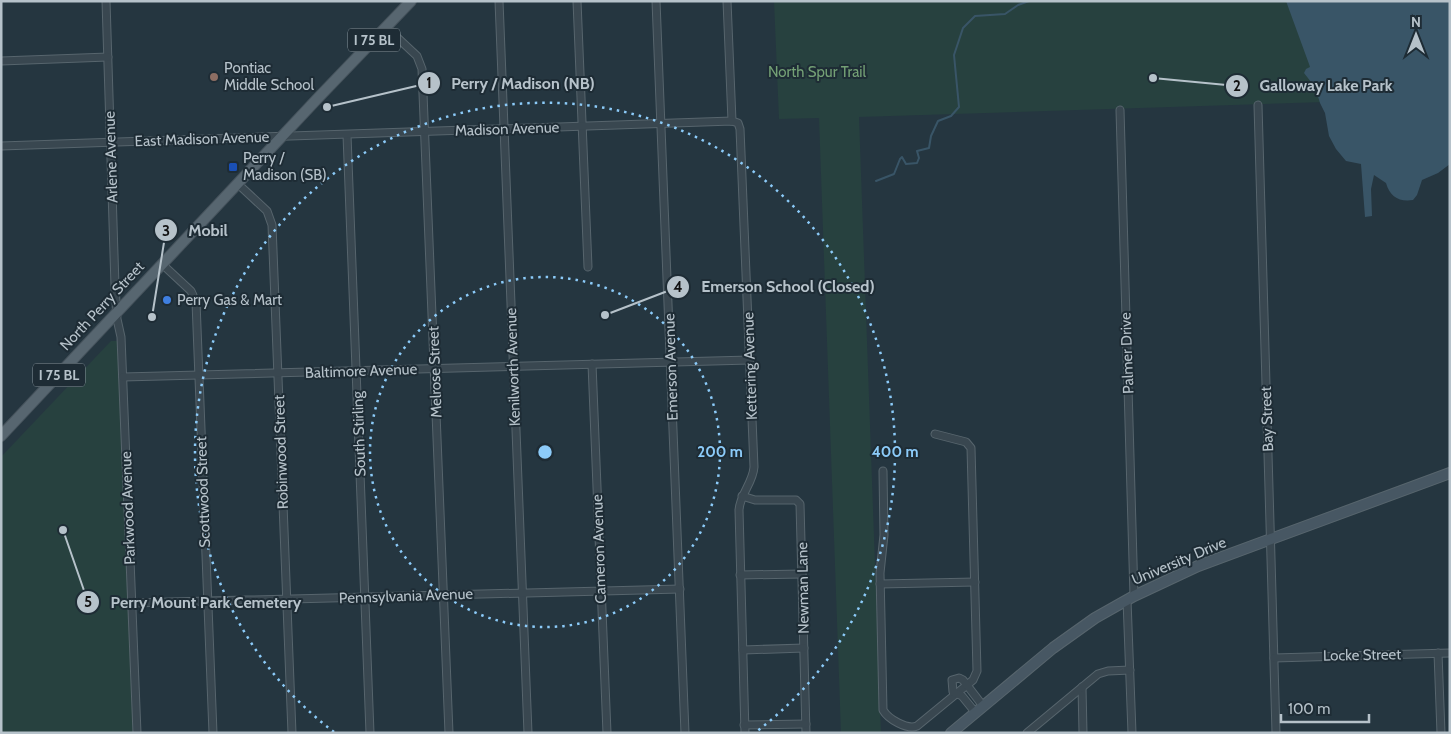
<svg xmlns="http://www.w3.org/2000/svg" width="1451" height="734" viewBox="0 0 1451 734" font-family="Cabin,sans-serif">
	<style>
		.green { fill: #27413f }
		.water { fill: #395567 }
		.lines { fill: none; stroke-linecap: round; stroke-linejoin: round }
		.stream { stroke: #395567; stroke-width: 2 }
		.minor-casing { stroke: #57656d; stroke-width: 9 }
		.secondary-casing { stroke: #57656d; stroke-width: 12 }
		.primary-casing { stroke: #46535c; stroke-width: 12 }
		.minor { stroke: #394750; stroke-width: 7 }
		.secondary { stroke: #475763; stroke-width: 10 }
		.primary { stroke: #576670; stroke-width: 10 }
		.ring { fill: none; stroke: #8ccbf9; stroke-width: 2.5; stroke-dasharray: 2.5 5 }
		.education-dot { fill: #8d6e63; stroke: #1e2c35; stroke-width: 2 }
		.transit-dot { fill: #1a4fb4; stroke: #1e2c35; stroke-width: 2 }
		.shop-dot { fill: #3f7fe0; stroke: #1e2c35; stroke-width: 2 }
		.labels { text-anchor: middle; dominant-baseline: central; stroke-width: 4; stroke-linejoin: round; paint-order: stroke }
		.shield { fill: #1e2c35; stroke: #88959d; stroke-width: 1 }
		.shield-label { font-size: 14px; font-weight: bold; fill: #b6c2ca }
		.poi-label { font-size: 15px; fill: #b6c2ca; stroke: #1e2c35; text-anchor: start }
		.park-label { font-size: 15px; fill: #74a075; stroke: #1e2c35 }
		.street-label { font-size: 15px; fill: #b6c2ca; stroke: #1e2c35 }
		.centre { fill: #8ccbf9; stroke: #1e2c35; stroke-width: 2.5 }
		.ring-label { font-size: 15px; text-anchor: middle; font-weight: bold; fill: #8ccbf9; stroke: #1e2c35; stroke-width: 4; stroke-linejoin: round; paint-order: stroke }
		.leader { fill: none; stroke: #b6c2ca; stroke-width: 2 }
		.callout-dot { fill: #b6c2ca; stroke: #1e2c35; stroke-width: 2 }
		.mark-label { font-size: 15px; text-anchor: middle; font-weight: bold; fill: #111 }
		.callout-label { font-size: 16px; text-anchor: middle; font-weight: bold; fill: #b6c2ca; stroke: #1e2c35; stroke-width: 4; stroke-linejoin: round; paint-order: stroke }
	</style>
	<rect width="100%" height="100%" fill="#253640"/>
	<g class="green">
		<polygon points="774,1 1409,1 1450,98 859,117 881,733 841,733 819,118 779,119"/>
		<polygon points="111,341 118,341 133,733 1,733 1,457"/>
	</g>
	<path class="water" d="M 1286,1 L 1450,1 L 1450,164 L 1438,173 L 1422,180 L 1417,195 L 1413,200 C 1399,202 1390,197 1386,183 L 1374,175 L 1371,189 L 1372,216 L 1365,217 L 1361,164 L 1346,161 L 1336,149 L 1329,136 L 1325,113 L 1320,103 L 1315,87 L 1304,73 L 1306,69 L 1310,67 L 1309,64 Z"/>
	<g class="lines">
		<polyline class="stream" points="876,181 894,174 900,159 902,157 906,164 917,163 919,158 917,151 929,148 931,136 938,121 951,116 959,107 954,55 963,28 975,16 1005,14 1018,5 1029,1"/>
		<g class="minor-casing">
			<g id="minor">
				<polyline points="106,1 115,286 117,319 121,337 137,733"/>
				<polyline points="499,1 528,733"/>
				<polyline points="577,1 588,267"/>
				<polyline points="656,1 685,733"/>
				<polyline points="727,1 732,121"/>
				<polyline points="386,27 417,56 422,69 449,733"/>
				<polyline points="1,61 108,57"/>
				<polyline points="1258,105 1276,733"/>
				<polyline points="1120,110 1134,596"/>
				<polyline points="347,135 370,733"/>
				<path d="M 1,146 L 732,121 L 738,123 L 740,129 L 754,467 C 753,483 740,494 739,510 L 745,733"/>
				<polyline points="238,184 267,211 272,225 292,733"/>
				<polyline points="162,264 191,291 196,302 213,733"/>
				<polyline points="592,364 607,733"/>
				<polyline points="123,377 750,360"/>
				<path d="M 883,471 L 884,535 L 880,573 L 883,710 C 888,719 907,730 917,726 L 973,680 L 977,671 L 971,448 L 966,442 L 935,434"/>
				<polyline points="742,496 755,500 796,500 800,504 806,733"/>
				<polyline points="740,575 802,574"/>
				<polyline points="880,584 975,582"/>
				<polyline points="1127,600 1132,733"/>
				<polyline points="132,603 680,589"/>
				<polyline points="743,650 804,648"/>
				<polyline points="1438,653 1441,733"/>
				<polyline points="1274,658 1450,653"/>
				<polyline points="1082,687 1083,733"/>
				<polyline points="975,712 962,696 953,692 952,680 959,678 963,680 983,706"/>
				<polyline points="744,725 806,724"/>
				<polyline points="1027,733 1098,674 1108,671 1130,670"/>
			</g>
		</g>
		<g class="secondary-casing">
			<polyline id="secondary" points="951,733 1053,648 1095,618 1134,596 1198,566 1450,473"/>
		</g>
		<g class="primary-casing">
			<polyline id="primary" points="1,436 317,99 411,1"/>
		</g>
		<use href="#minor" class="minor"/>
		<use href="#secondary" class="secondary"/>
		<use href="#primary" class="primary"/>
	</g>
	<g class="ring">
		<circle cx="545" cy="452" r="175"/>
		<path d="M334 732A350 350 0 1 1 756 732"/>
	</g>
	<circle class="education-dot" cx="214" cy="77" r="5"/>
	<rect class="transit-dot" x="228" y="162" width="10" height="10" rx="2.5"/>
	<circle class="shop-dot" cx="167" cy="300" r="5"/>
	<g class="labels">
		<g class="shield">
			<rect x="348" y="28.5" width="52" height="23" rx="4"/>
			<rect x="33" y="363.5" width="52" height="23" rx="4"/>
		</g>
		<g class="shield-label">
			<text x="374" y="40">I 75 BL</text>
			<text x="59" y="375">I 75 BL</text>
		</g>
		<g class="poi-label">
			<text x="224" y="68">Pontiac<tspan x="224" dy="17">Middle School</tspan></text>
			<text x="243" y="158">Perry /<tspan x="243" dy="17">Madison (SB)</tspan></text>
			<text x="177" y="300">Perry Gas &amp; Mart</text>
		</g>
		<g class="park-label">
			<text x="817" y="72">North Spur Trail</text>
		</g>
		<g class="street-label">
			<text transform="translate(507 129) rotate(-2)">Madison Avenue</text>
			<text transform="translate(202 139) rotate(-2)">East Madison Avenue</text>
			<text transform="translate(111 157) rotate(-92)">Arlene Avenue</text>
			<text transform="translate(102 306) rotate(-47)">North Perry Street</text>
			<text transform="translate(1127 353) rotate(-92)">Palmer Drive</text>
			<text transform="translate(750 366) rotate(-92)">Kettering Avenue</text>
			<text transform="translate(513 367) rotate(-92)">Kenilworth Avenue</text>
			<text transform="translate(671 367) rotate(-92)">Emerson Avenue</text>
			<text transform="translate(361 371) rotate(-2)">Baltimore Avenue</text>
			<text transform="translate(435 372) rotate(-92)">Melrose Street</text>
			<text transform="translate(1267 419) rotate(-92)">Bay Street</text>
			<text transform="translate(359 434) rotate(-92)">South Stirling</text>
			<text transform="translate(281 452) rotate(-92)">Robinwood Street</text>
			<text transform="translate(203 492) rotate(-92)">Scottwood Street</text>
			<text transform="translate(128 508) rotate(-92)">Parkwood Avenue</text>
			<text transform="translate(599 549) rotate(-92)">Cameron Avenue</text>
			<text transform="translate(1179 561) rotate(-23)">University Drive</text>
			<text transform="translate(803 588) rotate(-91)">Newman Lane</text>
			<text transform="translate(406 596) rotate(-2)">Pennsylvania Avenue</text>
			<text transform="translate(1362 655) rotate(-1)">Locke Street</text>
		</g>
	</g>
	<circle cx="545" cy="452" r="8" class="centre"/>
	<g class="ring-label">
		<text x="720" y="457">200 m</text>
		<text x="895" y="457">400 m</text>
	</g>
	<path class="leader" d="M327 107L429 83M1153 78L1237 86M152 317L166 230M605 315L678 287M63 530L88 602"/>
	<g class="callout-dot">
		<circle cx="327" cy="107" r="5"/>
		<circle cx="1153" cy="78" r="5"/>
		<circle cx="152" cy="317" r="5"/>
		<circle cx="605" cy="315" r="5"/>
		<circle cx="63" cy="530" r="5"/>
		<circle cx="429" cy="83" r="12"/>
		<circle cx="1237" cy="86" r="12"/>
		<circle cx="166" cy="230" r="12"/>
		<circle cx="678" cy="287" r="12"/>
		<circle cx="88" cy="602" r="12"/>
	</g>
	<g class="mark-label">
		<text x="429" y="88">1</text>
		<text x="1237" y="91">2</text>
		<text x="166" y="236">3</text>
		<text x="678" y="292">4</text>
		<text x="88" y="607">5</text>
	</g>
	<g class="callout-label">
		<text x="523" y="89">Perry / Madison (NB)</text>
		<text x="1326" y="91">Galloway Lake Park</text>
		<text x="208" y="236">Mobil</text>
		<text x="788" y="292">Emerson School (Closed)</text>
		<text x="206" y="608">Perry Mount Park Cemetery</text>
	</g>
	<rect width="1451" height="734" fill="none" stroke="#b6c2ca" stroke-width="5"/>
	<g transform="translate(1416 35)" stroke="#1e2c35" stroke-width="4" paint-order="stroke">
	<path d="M0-4L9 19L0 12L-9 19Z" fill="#b6c2ca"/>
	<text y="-8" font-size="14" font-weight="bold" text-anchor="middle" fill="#b6c2ca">N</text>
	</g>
	<path d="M1281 714v8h88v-8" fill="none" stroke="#b6c2ca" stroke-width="2.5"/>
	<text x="1288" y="714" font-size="15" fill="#b6c2ca" stroke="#1e2c35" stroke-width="4" paint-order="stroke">100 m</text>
</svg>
